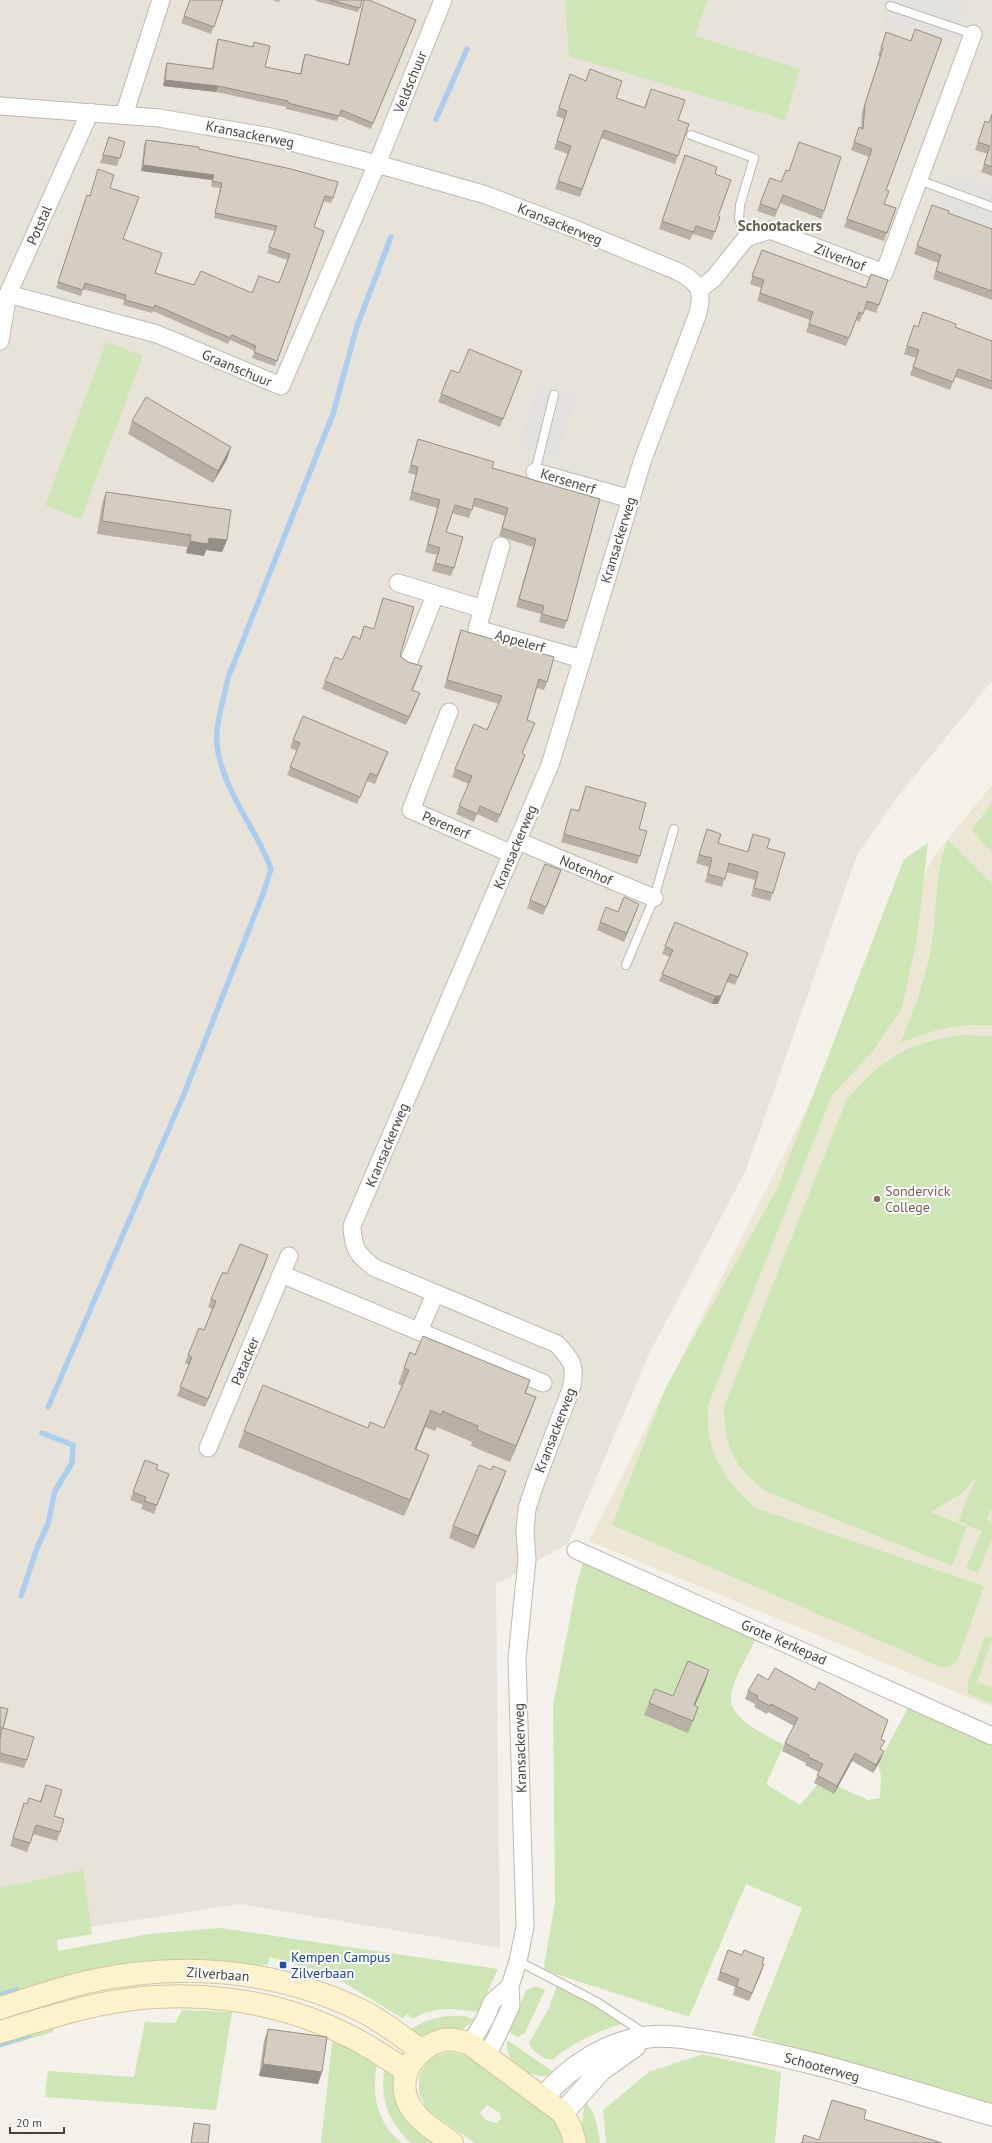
<svg xmlns="http://www.w3.org/2000/svg" width="992" height="2143" viewBox="0 0 992 2143" font-family="'PT Sans',sans-serif">
	<style>
		.residential { fill: #e8e3d8 }
		.education { fill: #ece7d5 }
		.green { fill: #cee6b5; fill-rule: evenodd }
		.parking { fill: #e3e1de }
		.lines { fill: none; stroke-linecap: round; stroke-linejoin: round }
		.stream { stroke: #aaceed; stroke-width: 5.5 }
		.service-casing { stroke: #bfb9ad; stroke-width: 10 }
		.minor-casing { stroke: #bfb9ad; stroke-width: 19 }
		.tertiary-casing { stroke: #bfb9ad; stroke-width: 23 }
		.secondary-casing { stroke: #d1c69c; stroke-width: 24 }
		.service { stroke: #fff; stroke-width: 8 }
		.minor { stroke: #fff; stroke-width: 17 }
		.tertiary { stroke: #fff; stroke-width: 21 }
		.secondary { stroke: #fcf2cc; stroke-width: 22 }
		.wall { fill: #b7b1a5 }
		.shaded-wall { fill: #959086 }
		.building { fill: #d5cec0; stroke: #959086 }
		.education-dot { fill: #8d6e63; stroke: #fff; stroke-width: 1.5 }
		.transit-dot { fill: #1a4fb4; stroke: #fff; stroke-width: 1.5 }
		.labels { text-anchor: middle; dominant-baseline: central; stroke-width: 4; stroke-linejoin: round; paint-order: stroke }
		.street-label { font-size: 14px; fill: #474238; stroke: #fff }
		.education-label { font-size: 14px; fill: #785e54; stroke: #fff; text-anchor: start }
		.transit-label { font-size: 14px; fill: #164399; stroke: #fff; text-anchor: start }
		.neighbourhood-label { font-size: 15px; font-weight: bold; fill: #6a6150; stroke: #fff }
	</style>
	<rect width="100%" height="100%" fill="#f4f1ea"/>
	<polygon class="residential" points="0,0 992,0 992,681 899,795 857,855 746,1170 649,1354 568,1544 496,1584 500,1948 240,1904 59,1932 0,1965"/>
	<polygon class="education" points="992,785 992,1707 589,1541 934,856"/>
	<g class="green">
		<polygon points="565,0 707,0 695,36 800,69 785,120 569,56"/>
		<polygon points="106,342 143,356 81,519 45,505"/>
		<polygon points="992,803 992,852 971,830"/>
		<path d="M 948,840 L 992,884 L 992,1025 C 952,1024 936,1029 900,1043 C 915,1011 926,977 932,942 C 938,908 934,871 948,840 Z"/>
		<path d="M 928,843 L 917,938 L 902,1008 L 873,1051 L 832,1095 L 708,1405 C 708,1415 707,1427 709,1436 C 715,1466 734,1489 756,1508 L 984,1586 L 957,1662 L 947,1667 L 941,1667 L 612,1525 L 666,1387 L 777,1189 L 904,859 Z"/>
		<path d="M 961,1035 L 992,1036 L 992,1511 L 990,1510 L 987,1519 L 992,1522 L 992,1539 L 978,1573 L 966,1568 L 982,1531 L 958,1521 L 976,1478 L 962,1493 L 931,1512 L 967,1527 L 952,1566 L 767,1492 C 734,1468 725,1448 724,1407 L 846,1101 C 881,1059 907,1043 961,1035 Z"/>
		<path d="M 583,1562 L 758,1635 C 750,1652 733,1678 731,1697 C 728,1718 769,1737 784,1745 L 766,1784 L 800,1805 L 822,1779 L 868,1800 L 880,1798 L 881,1776 L 878,1764 L 909,1706 L 992,1745 L 992,2109 L 752,2035 L 802,1908 L 746,1884 L 689,2017 L 546,1971 L 544,1966 L 555,1902 L 553,1706 L 576,1587 Z"/>
		<polygon points="985,1636 992,1638 992,1640 977,1682 992,1688 992,1704 968,1693 968,1683"/>
		<path d="M 83,1870 L 92,1934 L 57,1940 L 58,1951 L 149,1934 L 220,1928 L 498,1969 L 478,2012 C 451,2008 437,2006 412,2019 L 408,2014 L 402,2018 L 330,1974 L 270,1957 L 268,1965 L 204,1964 L 0,2004 L 0,1888 Z"/>
		<path d="M 557,1985 L 634,2021 C 604,2028 576,2040 552,2060 C 544,2060 532,2051 529,2043 L 549,2008 Z"/>
		<polygon points="536,1986 545,1990 525,2033 518,2037 509,2032 526,1990"/>
		<polygon points="182,2010 232,2012 216,2110 45,2097 48,2071 134,2077 145,2022 175,2023"/>
		<path d="M 448,2016 L 466,2016 L 474,2020 L 463,2029 L 458,2031 L 420,2036 L 408,2032 C 420,2022 433,2018 448,2016 Z"/>
		<polygon points="54,2020 53,2032 0,2048 0,2037"/>
		<path d="M 333,2035 L 378,2059 C 371,2091 375,2122 402,2143 L 321,2143 Z"/>
		<path d="M 507,2041 L 509,2041 L 556,2074 C 535,2082 504,2066 507,2041 Z"/>
		<path d="M 449,2052 L 467,2056 L 552,2117 L 560,2127 L 563,2143 L 475,2143 L 426,2109 L 419,2093 L 419,2076 L 428,2061 L 435,2056 ZM 487,2105 L 500,2113 L 501,2119 L 496,2123 L 486,2120 L 480,2113 Z"/>
		<polygon points="703,2054 781,2072 775,2143 606,2143 603,2110 649,2072"/>
		<path d="M 385,2063 L 393,2074 L 397,2089 L 438,2143 C 431,2143 419,2143 413,2143 C 407,2141 403,2135 399,2130 C 383,2109 381,2088 385,2063 Z"/>
		<path d="M 585,2101 C 596,2114 598,2127 600,2143 L 584,2143 L 582,2122 Z"/>
	</g>
	<g class="parking">
		<polygon points="892,0 952,0 965,4 951,45 884,23"/>
		<polygon points="949,172 992,187 992,229 937,210"/>
		<polygon points="539,384 576,395 557,459 519,448"/>
	</g>
	<g class="lines">
		<g class="stream">
			<polyline points="436,119 467,49"/>
			<path d="M 48,1407 L 184,1094 L 263,894 L 271,869 C 256,827 222,790 217,745 C 215,724 224,699 228,678 L 333,414 L 357,326 L 391,237"/>
			<polyline points="21,1596 37,1548 48,1524 55,1491 72,1463 73,1445 42,1433"/>
			<polyline points="0,1995 17,1990"/>
			<polyline points="0,2044 29,2035"/>
		</g>
		<g class="service-casing">
			<g id="service">
				<polyline points="890,6 973,34"/>
				<polyline points="691,135 754,158 740,205 739,219 746,238"/>
				<polyline points="919,180 992,207"/>
				<polyline points="535,472 554,395"/>
				<polyline points="626,965 654,898 674,829"/>
				<polyline points="518,1961 597,2002 647,2035"/>
			</g>
		</g>
		<g class="minor-casing">
			<g id="minor">
				<path d="M 0,106 L 159,118 L 271,137 L 377,164 L 486,195 L 575,229 L 679,272 C 701,284 704,292 697,316 L 643,459 L 550,765 L 352,1226 C 353,1248 357,1255 375,1268 L 557,1344 C 572,1361 577,1366 571,1389 L 535,1484 L 527,1509 L 525,1530 L 527,1560 L 517,1658 L 525,1927 L 518,1961 L 510,1986 L 511,2006 L 487,2057"/>
				<polyline points="124,115 161,0"/>
				<polyline points="699,290 714,278 746,238 770,230 884,273 973,34"/>
				<polyline points="8,294 157,334 281,386 377,164 443,0"/>
				<polyline points="0,341 8,294 90,112"/>
				<polyline points="535,472 631,499"/>
				<polyline points="501,546 477,629 582,659"/>
				<polyline points="398,583 483,609"/>
				<polyline points="409,661 435,595"/>
				<polyline points="449,712 411,810 512,854"/>
				<polyline points="518,841 654,898"/>
				<polyline points="281,1274 543,1383"/>
				<polyline points="419,1331 435,1294"/>
				<polyline points="208,1448 289,1256"/>
				<polyline points="576,1550 992,1736"/>
				<polyline points="470,2044 485,2019 492,2002 510,1986"/>
			</g>
		</g>
		<g class="tertiary-casing">
			<g id="tertiary">
				<path d="M 543,2098 C 569,2066 607,2042 648,2037 C 669,2034 695,2040 717,2043 C 810,2058 901,2089 992,2115"/>
				<polyline points="563,2113 601,2070 635,2046"/>
			</g>
		</g>
		<g class="secondary-casing">
			<g id="secondary">
				<path d="M 0,2008 C 29,1999 58,1989 87,1982 C 177,1962 272,1968 356,2008 C 380,2019 401,2036 422,2051"/>
				<path d="M 0,2032 C 34,2022 67,2011 102,2004 C 183,1988 271,1997 345,2034 C 367,2044 386,2058 407,2071"/>
				<path d="M 452,2143 C 438,2132 417,2121 409,2104 C 395,2078 415,2047 443,2040 C 451,2038 461,2041 470,2044 L 563,2113 L 571,2129 L 575,2143"/>
			</g>
		</g>
		<use href="#service" class="service"/>
		<use href="#minor" class="minor"/>
		<use href="#tertiary" class="tertiary"/>
		<use href="#secondary" class="secondary"/>
	</g>
	<g class="wall">
		<polygon points="190,0 223,0 211,34 181,23"/>
		<polygon points="272,0 280,0 279,2"/>
		<polygon points="316,0 362,0 358,12 316,1"/>
		<polygon points="364,0 416,20 371,129 339,116 337,121 286,109 286,107 216,92 163,86 165,69 167,63 212,69 216,45 218,39 252,47 254,42 265,67 300,74 303,60 305,54 348,65"/>
		<polygon points="886,32 886,190 884,204 896,208 884,241 844,227 869,157 851,150 859,127 861,128 862,112 880,56 878,56"/>
		<polygon points="570,74 616,98 644,108 651,89 678,120 689,124 675,164 601,138 580,197 555,189 568,154 554,149 564,119 556,116"/>
		<polygon points="992,114 992,176 981,172 988,154 975,150 985,121 989,123"/>
		<polygon points="146,140 199,149 333,198 331,203 324,201 314,227 324,231 275,366 252,358 255,351 230,340 228,344 153,311 152,313 123,305 124,300 83,289 81,296 56,288 85,200 89,196 110,188 123,239 155,273 194,285 252,293 279,283 288,260 267,253 275,231 214,218 220,188 211,187 212,180 141,171 144,145"/>
		<polygon points="125,142 117,166 100,163 106,146"/>
		<polygon points="685,155 715,174 718,216 720,217 712,240 693,234 690,240 659,229"/>
		<polygon points="770,178 824,211 822,219 780,203 775,217 757,211"/>
		<polygon points="932,205 948,213 992,229 992,300 933,279 938,263 914,254"/>
		<polygon points="762,250 866,288 888,280 876,313 864,309 860,322 856,320 846,346 806,332 810,320 757,301 761,288 750,284"/>
		<polygon points="914,325 918,327 992,341 992,390 955,377 950,390 910,375 916,358 904,354"/>
		<polygon points="522,371 500,427 438,402 441,394 459,373"/>
		<polygon points="132,421 231,447 227,459 213,483 128,434"/>
		<polygon points="418,439 492,468 600,499 567,621 564,629 539,622 541,614 516,607 533,547 499,536 505,516 473,506 469,518 452,513 446,532 454,568 451,576 432,571 437,555 425,552 437,508 409,500 416,475 408,473"/>
		<polygon points="106,492 227,540 222,552 206,550 204,556 186,553 187,547 97,534 102,504"/>
		<polygon points="383,598 400,656 408,662 422,666 413,690 420,693 406,725 322,689 325,681 360,639 364,626 374,629"/>
		<polygon points="461,630 547,682 544,690 537,688 527,720 535,723 522,753 525,755 497,823 477,814 474,822 456,814 469,784 452,777 455,769 487,730 499,704 444,688 458,638"/>
		<polygon points="293,740 385,760 375,784 367,781 357,804 287,775 297,751 290,748"/>
		<polygon points="586,786 639,829 640,856 637,864 561,842 571,809 578,811"/>
		<polygon points="707,829 718,843 747,852 753,834 767,848 773,893 770,901 751,896 755,880 726,872 722,887 705,882 709,867 696,863"/>
		<polygon points="561,870 543,915 527,908 530,900"/>
		<polygon points="639,904 624,942 597,930 600,922 618,912"/>
		<polygon points="665,946 748,953 735,985 727,982 718,1004 712,1004 659,981 670,957 662,954"/>
		<polygon points="265,1264 205,1407 177,1396 189,1365 185,1363 188,1355 204,1330 212,1309 208,1307 211,1299 227,1274"/>
		<polygon points="415,1355 530,1380 526,1393 530,1413 510,1462 471,1446 472,1442 437,1427 435,1431 425,1427 416,1449 429,1455 423,1471 404,1516 238,1447 244,1431 384,1428 402,1386 398,1384 404,1368"/>
		<polygon points="145,1460 156,1469 169,1474 154,1514 141,1509 143,1505 130,1500"/>
		<polygon points="501,1484 474,1549 449,1538 453,1526"/>
		<polygon points="768,1680 881,1739 881,1759 873,1773 852,1761 834,1794 814,1783 819,1772 805,1765 806,1763 782,1751 785,1743 794,1726 768,1712 767,1714 754,1707 755,1704 745,1699 748,1691"/>
		<polygon points="705,1682 695,1705 694,1719 688,1733 644,1715 649,1703 673,1696"/>
		<polygon points="0,1707 3,1728 27,1760 24,1768 0,1762"/>
		<polygon points="46,1785 54,1816 60,1832 57,1841 33,1834 27,1852 10,1846 24,1803 26,1804 40,1801"/>
		<polygon points="728,1950 762,1964 761,1973 749,2001 733,1995 735,1987 717,1980"/>
		<polygon points="268,2029 322,2072 318,2084 259,2076 264,2041"/>
		<polygon points="832,2100 864,2119 942,2143 801,2143 804,2135 819,2140"/>
		<polygon points="194,2123 208,2143 191,2143 193,2127"/>
	</g>
	<g class="shaded-wall">
		<polygon points="165,80 218,86 216,92 163,86"/>
		<polygon points="143,165 214,175 212,180 141,171"/>
		<polygon points="231,447 227,459 213,483 218,471"/>
		<polygon points="209,538 227,540 222,552 206,550 204,556 186,553 190,541"/>
		<polygon points="420,693 417,701 406,725 409,717"/>
		<polygon points="525,755 522,763 497,823 500,815"/>
		<polygon points="561,870 558,879 543,915 546,907"/>
		<polygon points="639,904 636,912 624,942 627,933"/>
		<polygon points="748,953 745,961 735,985 738,977"/>
		<polygon points="730,974 718,1004 712,1004 715,996"/>
		<polygon points="268,1255 265,1264 205,1407 208,1399"/>
		<polygon points="536,1397 530,1413 510,1462 516,1446"/>
		<polygon points="431,1410 425,1427 410,1465 415,1449"/>
		<polygon points="429,1455 423,1471 404,1516 410,1500"/>
		<polygon points="506,1471 501,1484 474,1549 478,1536"/>
		<polygon points="709,1670 705,1682 690,1717 694,1705"/>
		<polygon points="884,1751 881,1759 873,1773 876,1765"/>
		<polygon points="855,1753 852,1761 834,1794 837,1786"/>
		<polygon points="764,1964 761,1973 749,2001 752,1993"/>
		<polygon points="263,2064 322,2072 318,2084 259,2076"/>
	</g>
	<g class="building">
		<polygon points="190,0 223,0 214,27 184,16"/>
		<polygon points="330,0 362,0 360,8"/>
		<polygon points="364,0 369,0 416,20 373,123 341,110 339,116 288,103 288,101 218,86 165,80 167,63 213,69 218,39 253,47 254,42 270,46 265,67 301,74 305,54 349,65"/>
		<polygon points="915,29 942,39 886,190 889,191 884,204 896,208 887,233 847,219 872,149 854,142 859,127 863,129 865,104 883,48 881,48 886,32 911,41"/>
		<polygon points="590,69 622,81 616,98 645,108 651,89 685,100 678,120 689,124 678,156 604,130 582,189 558,181 571,146 557,141 567,111 559,108 570,74 586,81"/>
		<polygon points="992,114 992,167 984,164 990,146 978,142 985,121 989,123"/>
		<polygon points="109,137 125,142 120,158 103,155"/>
		<polygon points="146,140 199,147 199,149 291,169 338,182 333,198 325,196 314,227 324,231 277,361 254,352 256,346 232,335 230,338 155,305 154,308 125,300 126,295 85,283 83,290 58,282 87,195 90,196 98,169 114,175 110,188 139,197 123,239 162,253 155,273 194,285 201,271 252,293 259,276 279,283 290,254 269,247 277,226 215,213 222,183 212,181 214,175 143,165"/>
		<polygon points="799,142 841,157 824,211 783,195 777,210 760,204 770,178 781,182 786,170 789,171"/>
		<polygon points="685,155 717,167 715,174 731,180 718,216 720,217 715,232 696,226 693,232 662,221"/>
		<polygon points="932,205 949,211 948,213 992,229 992,291 936,271 941,255 917,246"/>
		<polygon points="762,250 866,288 871,274 888,280 879,305 867,301 863,314 859,312 849,338 809,324 813,312 760,293 764,280 752,276"/>
		<polygon points="923,312 956,324 955,327 992,341 992,381 958,369 953,382 913,367 919,350 907,346 914,325 918,327"/>
		<polygon points="469,349 522,371 503,419 441,394 451,370 459,373"/>
		<polygon points="146,397 231,447 218,471 132,421"/>
		<polygon points="418,439 494,462 492,468 600,499 567,621 542,614 544,606 519,599 536,539 502,528 508,508 475,498 472,510 455,505 446,532 463,537 454,568 435,563 440,548 428,544 440,500 412,492 418,467 411,465"/>
		<polygon points="106,492 231,510 227,540 209,538 208,544 190,541 191,535 102,521"/>
		<polygon points="383,598 414,607 400,656 408,662 422,666 412,690 420,693 409,717 325,681 335,657 342,660 353,636 360,639 364,626 374,629"/>
		<polygon points="461,630 554,657 547,682 539,679 527,720 535,723 522,753 525,755 500,815 480,806 477,814 459,806 472,776 455,769 474,724 487,730 502,696 447,680"/>
		<polygon points="303,716 388,752 377,776 370,773 360,797 290,767 300,743 293,740"/>
		<polygon points="586,786 646,803 639,829 647,831 640,856 564,834 571,809 579,811"/>
		<polygon points="707,829 721,834 718,843 748,852 753,834 770,839 767,848 785,853 773,893 754,888 758,872 729,863 725,879 708,874 712,858 699,855"/>
		<polygon points="545,864 561,870 546,907 530,900"/>
		<polygon points="624,897 639,904 627,933 600,922 606,907 618,912"/>
		<polygon points="675,922 748,953 738,977 730,974 721,996 715,996 662,974 673,950 665,946"/>
		<polygon points="240,1244 268,1255 208,1399 180,1387 192,1357 188,1355 199,1328 204,1330 216,1301 211,1299 219,1280 223,1272 227,1274"/>
		<polygon points="423,1336 530,1380 525,1393 536,1397 516,1446 477,1430 478,1426 456,1417 443,1411 441,1415 431,1410 415,1449 429,1455 410,1500 244,1431 263,1385 368,1428 370,1422 384,1428 409,1370 404,1368 410,1352 415,1355"/>
		<polygon points="145,1460 158,1465 156,1469 169,1474 157,1505 144,1501 146,1497 133,1492"/>
		<polygon points="479,1465 491,1470 493,1466 506,1471 478,1536 453,1526"/>
		<polygon points="688,1661 709,1670 694,1705 698,1707 693,1721 649,1703 655,1689 673,1696"/>
		<polygon points="775,1668 815,1690 819,1682 888,1720 881,1739 885,1741 880,1749 884,1751 876,1765 855,1753 837,1786 817,1775 823,1764 808,1757 809,1755 785,1743 798,1718 771,1704 770,1706 757,1699 758,1696 748,1691 758,1674 768,1680"/>
		<polygon points="0,1707 8,1709 3,1728 34,1737 27,1760 0,1753 0,1739 2,1728 0,1727"/>
		<polygon points="46,1785 62,1790 54,1816 64,1819 60,1832 36,1825 30,1843 13,1838 24,1803 27,1804 29,1798 41,1802"/>
		<polygon points="728,1950 742,1955 744,1950 764,1958 762,1964 764,1964 752,1993 736,1986 739,1979 720,1972"/>
		<polygon points="268,2029 327,2037 322,2072 263,2064"/>
		<polygon points="832,2100 866,2110 864,2119 942,2143 802,2143 804,2135 819,2140"/>
		<polygon points="194,2123 210,2125 208,2143 191,2143"/>
	</g>
	<circle class="education-dot" cx="877" cy="1199" r="4"/>
	<rect class="transit-dot" x="279" y="1961" width="8" height="8" rx="2"/>
	<g class="labels">
		<g class="street-label">
			<text transform="translate(410 82) rotate(-68)">Veldschuur</text>
			<text transform="translate(250 134) rotate(11)">Kransackerweg</text>
			<text transform="translate(560 224) rotate(22)">Kransackerweg</text>
			<text transform="translate(39 225) rotate(-66)">Potstal</text>
			<text transform="translate(840 257) rotate(21)">Zilverhof</text>
			<text transform="translate(237 368) rotate(23)">Graanschuur</text>
			<text transform="translate(568 481) rotate(17)">Kersenerf</text>
			<text transform="translate(618 540) rotate(-73)">Kransackerweg</text>
			<text transform="translate(520 641) rotate(16)">Appelerf</text>
			<text transform="translate(446 825) rotate(23)">Perenerf</text>
			<text transform="translate(515 847) rotate(-67)">Kransackerweg</text>
			<text transform="translate(586 870) rotate(23)">Notenhof</text>
			<text transform="translate(387 1145) rotate(-67)">Kransackerweg</text>
			<text transform="translate(245 1361) rotate(-67)">Patacker</text>
			<text transform="translate(555 1430) rotate(-69)">Kransackerweg</text>
			<text transform="translate(784 1642) rotate(24)">Grote Kerkepad</text>
			<text transform="translate(520 1748) rotate(-92)">Kransackerweg</text>
			<text transform="translate(218 1974) rotate(4)">Zilverbaan</text>
			<text transform="translate(822 2067) rotate(15)">Schooterweg</text>
		</g>
		<g class="education-label">
			<text x="885" y="1191">Sondervick<tspan x="885" dy="16">College</tspan></text>
		</g>
		<g class="transit-label">
			<text x="291" y="1957">Kempen Campus<tspan x="291" dy="16">Zilverbaan</tspan></text>
		</g>
		<g class="neighbourhood-label">
			<text x="780" y="225">Schootackers</text>
		</g>
	</g>
	<path d="M10 2127v6h54v-6" fill="none" stroke="#474238" stroke-width="2"/>
	<text x="16" y="2127" font-size="12" fill="#474238" stroke="#ffffff" stroke-width="3" paint-order="stroke">20 m</text>
</svg>
